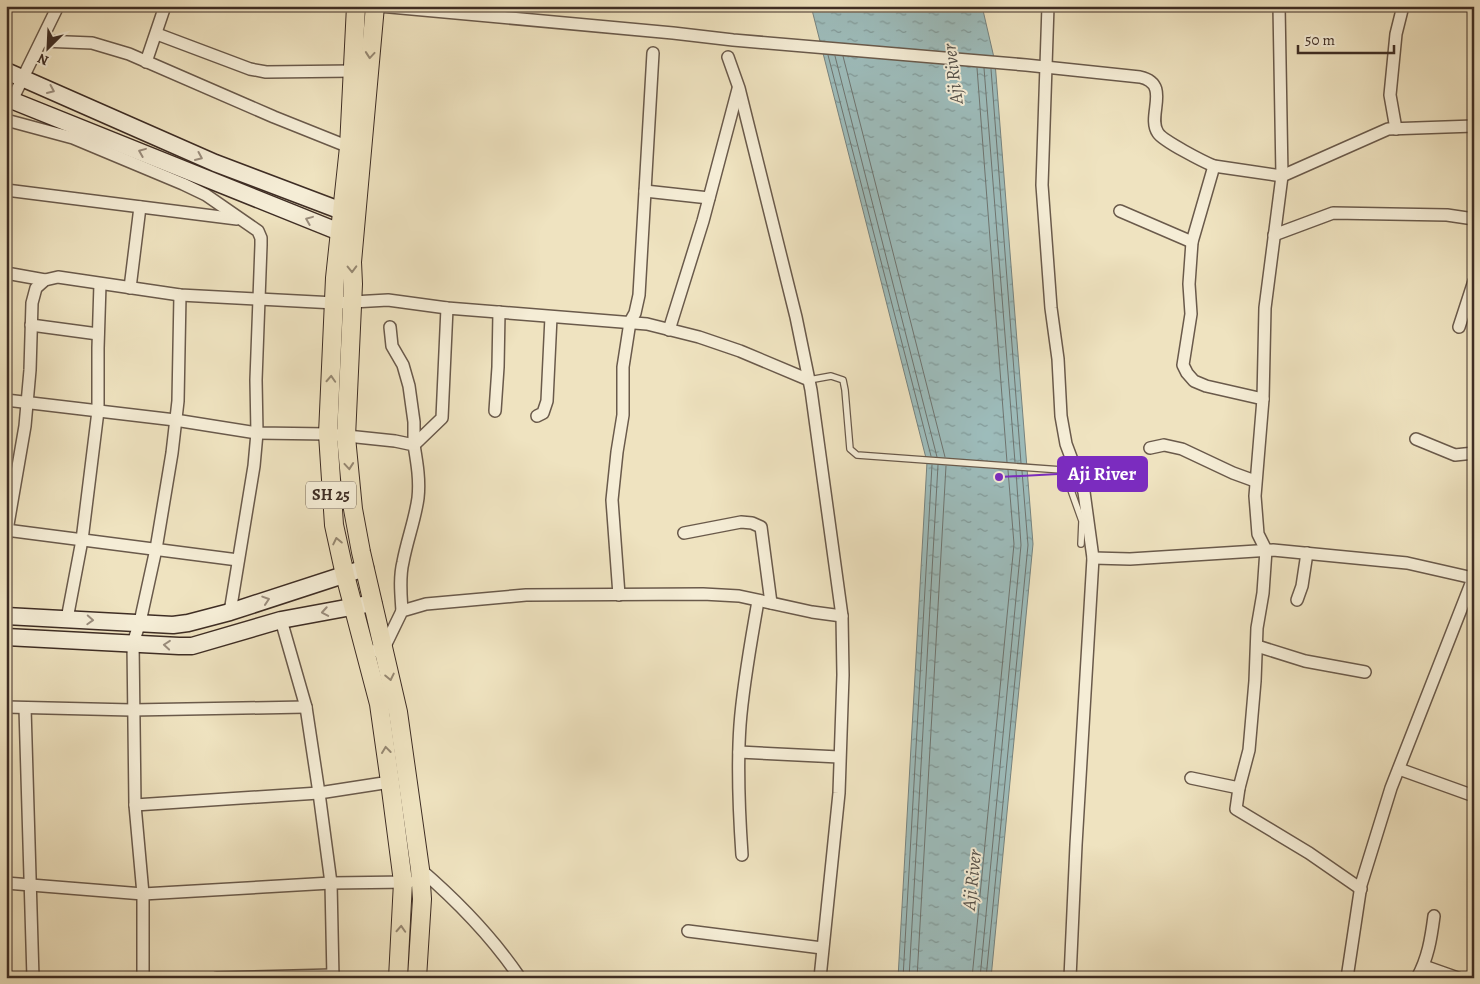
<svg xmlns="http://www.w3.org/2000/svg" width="1480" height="984" viewBox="0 0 1480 984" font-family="Alegreya,serif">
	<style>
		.water { fill: url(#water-ripples); stroke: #77837f }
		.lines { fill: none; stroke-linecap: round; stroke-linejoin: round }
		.shore { stroke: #6e7470; stroke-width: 1 }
		.lane-casing { stroke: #6a5a4b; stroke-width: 8 }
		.street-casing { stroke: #6a5a4b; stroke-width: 14 }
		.secondary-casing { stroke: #3e2d24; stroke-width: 19 }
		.primary-casing { stroke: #3e2d24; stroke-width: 20 }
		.lane { stroke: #f5edd6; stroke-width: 5.5 }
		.street { stroke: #f5edd6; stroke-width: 11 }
		.secondary { stroke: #f5edd6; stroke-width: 16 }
		.primary { stroke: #efe3c0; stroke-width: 18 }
		.oneway { stroke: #968872 }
		.oneway2 { stroke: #9a8d7d }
		.labels { text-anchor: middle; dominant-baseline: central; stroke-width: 4; stroke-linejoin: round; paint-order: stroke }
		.shield { fill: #f5edd6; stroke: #756759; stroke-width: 1 }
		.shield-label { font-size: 16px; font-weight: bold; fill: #3e2d24 }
		.water-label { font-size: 19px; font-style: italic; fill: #56514a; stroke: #f5edd6 }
		.leader { fill: none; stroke: #7b2cbf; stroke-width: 2 }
		.callout-dot { fill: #7b2cbf; stroke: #f5edd6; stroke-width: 2 }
		.callout { fill: #7b2cbf; stroke: #7b2cbf; stroke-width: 2 }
		.callout-label { font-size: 19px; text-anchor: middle; font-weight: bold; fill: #fff }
	</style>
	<defs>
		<pattern id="water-ripples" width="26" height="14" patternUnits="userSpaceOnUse" patternTransform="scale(1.25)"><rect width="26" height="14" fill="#9dbcbb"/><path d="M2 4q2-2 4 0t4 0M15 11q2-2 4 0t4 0" fill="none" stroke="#819998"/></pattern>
	</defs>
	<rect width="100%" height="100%" fill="#efe3c0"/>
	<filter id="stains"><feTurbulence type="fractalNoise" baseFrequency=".004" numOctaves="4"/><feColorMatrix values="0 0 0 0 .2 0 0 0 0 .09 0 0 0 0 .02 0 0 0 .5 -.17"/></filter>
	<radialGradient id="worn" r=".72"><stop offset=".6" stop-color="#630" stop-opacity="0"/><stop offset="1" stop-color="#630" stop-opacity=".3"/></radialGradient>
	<polygon class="water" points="811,6 982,6 995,62 1033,544 991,978 898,978 927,462"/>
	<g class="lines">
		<g class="shore">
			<polyline points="828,55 931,456"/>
			<polyline points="835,56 937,457"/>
			<polyline points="843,56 945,457"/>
			<polyline points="977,68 1007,462"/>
			<polyline points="984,68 1015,462"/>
			<polyline points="991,69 1021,463"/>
			<polyline points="903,978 932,465"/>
			<polyline points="909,978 938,465"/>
			<polyline points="917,978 946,466"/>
			<polyline points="972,978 1014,544 1008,470"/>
			<polyline points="980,978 1021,545 1016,471"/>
			<polyline points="986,978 1028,545 1022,471"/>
		</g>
		<g class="lane-casing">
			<polyline id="lane" points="809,380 831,376 843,380 845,390 850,449 857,455 1062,470 1067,479 1082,521 1081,544"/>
		</g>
		<g class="street-casing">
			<g id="street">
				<path d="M 379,6 L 673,33 L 733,40 L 1026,65 L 1140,77 C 1172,84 1146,116 1158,133 C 1163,141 1204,162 1214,166 L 1282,176 L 1388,129 L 1474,126"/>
				<polyline points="1048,6 1042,185 1051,308 1058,359 1061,416 1066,444 1084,492 1093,558 1076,845 1070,978"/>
				<polyline points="1279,6 1282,176 1265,308 1263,399 1255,496 1258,534 1266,550 1263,593 1257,628 1255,681 1249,750 1239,788 1236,809 1309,853 1361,889"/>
				<polyline points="157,34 250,69 266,72 354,71"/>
				<polyline points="42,41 92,43 129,54 274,117 349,147"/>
				<polyline points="728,57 739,88 796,317 811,390 842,616 843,675 839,793 820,978"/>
				<polyline points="146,62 165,6"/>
				<polyline points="12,100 58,6"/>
				<polyline points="6,120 73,138 183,184 206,195 258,231 261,238 261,245 256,380 257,433 254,466 230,612"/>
				<polyline points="1396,129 1390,95 1396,34 1403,6"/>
				<polyline points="1214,166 1192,242 1189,284 1191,314 1183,365 1187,373 1194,381 1206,386 1263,399"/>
				<polyline points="6,190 237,219"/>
				<polyline points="645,191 709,198"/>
				<polyline points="1120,211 1192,242"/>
				<polyline points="1274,235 1333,213 1447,215 1474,219"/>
				<polyline points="6,273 45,280"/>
				<polyline points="130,288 140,207"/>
				<polyline points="31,325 98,334"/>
				<polyline points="390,327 392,346 403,365 409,386 414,422 414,445"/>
				<polyline points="1459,327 1474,281"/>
				<polyline points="669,330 703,221 738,89"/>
				<path d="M 6,400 L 175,420 L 257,433 L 328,434 L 395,441 L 414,445 C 417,463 420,480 418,498 C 415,520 407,540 403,562 C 399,578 401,595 402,611"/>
				<polyline points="495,411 498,367 499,312"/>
				<polyline points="537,416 543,413 547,401 551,317"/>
				<polyline points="1416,439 1455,455 1474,453"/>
				<polyline points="414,445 442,418 447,308"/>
				<polyline points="1150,448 1164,445 1182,449 1233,473 1255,481"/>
				<polyline points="6,530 238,560"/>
				<polyline points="684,533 741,522 752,523 761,527 771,603"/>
				<polyline points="6,536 25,426 30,370 32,303 36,288 45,280 58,277 180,295 335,303 388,300 447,308 647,324 699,337 740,351 809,380"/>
				<polyline points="1093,558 1130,559 1273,550 1407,563 1473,578"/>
				<polyline points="619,595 612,500 617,452 623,415 623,367 630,322 635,313 639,295 653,53"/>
				<polyline points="1297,600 1302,586 1307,553"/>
				<polyline points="67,619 82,540 98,411 98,348 100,284"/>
				<polyline points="281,620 306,707 319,793 331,883 333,978"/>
				<polyline points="1257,646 1305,661 1365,672"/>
				<polyline points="366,653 384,648 402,611 426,604 526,595 703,594 739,596 812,612 842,616"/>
				<polyline points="6,707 132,710 306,707"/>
				<polyline points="25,708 33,978"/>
				<polyline points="739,752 839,757"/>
				<polyline points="1399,769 1474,796"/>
				<polyline points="1191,778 1239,788"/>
				<polyline points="135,805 319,793 390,782"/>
				<path d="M 742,855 C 739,812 737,768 740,725 C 743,684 751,642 758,601"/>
				<path d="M 420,869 C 456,900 493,938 520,978"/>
				<polyline points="6,883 143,894 331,883 409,882"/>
				<polyline points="688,931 822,948"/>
				<polyline points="1424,966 1458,978"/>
				<polyline points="143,978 143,894 135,805 133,643 140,622 156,549 172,453 178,401 180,295"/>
				<polyline points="217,978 333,975"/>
				<polyline points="1347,978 1361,885 1391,788 1474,576"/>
				<path d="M 1417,978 C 1428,958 1431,939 1434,916"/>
			</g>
		</g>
		<g class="secondary-casing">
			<g id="secondary">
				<polyline points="6,71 215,163 355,216"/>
				<polyline points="6,98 352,237"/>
				<polyline points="6,616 173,625 188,623 230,612 365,568"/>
				<polyline points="6,637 179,646 192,646 281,620 373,603"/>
			</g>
		</g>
		<g class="primary-casing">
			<g id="primary">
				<polyline points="356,6 349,147 335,278 328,434 334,525 345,575 379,704 390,782 403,882 398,978"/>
				<polyline points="375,6 352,262 353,284 346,437 353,509 361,552 398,712 420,869 422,899 417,978"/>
			</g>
		</g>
		<use href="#lane" class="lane"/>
		<use href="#street" class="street"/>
		<use href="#secondary" class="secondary"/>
		<use href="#primary" class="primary"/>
	</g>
	<defs><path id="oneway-chevron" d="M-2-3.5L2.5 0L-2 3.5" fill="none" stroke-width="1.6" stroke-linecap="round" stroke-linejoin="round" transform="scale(1.25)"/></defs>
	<g class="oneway">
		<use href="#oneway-chevron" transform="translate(370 55) rotate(95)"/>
		<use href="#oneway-chevron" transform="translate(352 269) rotate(89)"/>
		<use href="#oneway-chevron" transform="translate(331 379) rotate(-87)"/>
		<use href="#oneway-chevron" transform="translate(349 466) rotate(85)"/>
		<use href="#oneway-chevron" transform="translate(337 541) rotate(-102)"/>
		<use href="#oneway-chevron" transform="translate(390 677) rotate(78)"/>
		<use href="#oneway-chevron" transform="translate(386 750) rotate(-97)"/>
		<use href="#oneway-chevron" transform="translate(401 929) rotate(-87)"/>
	</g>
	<g class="oneway2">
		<use href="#oneway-chevron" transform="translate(51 90) rotate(24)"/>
		<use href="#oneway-chevron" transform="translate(142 152) rotate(-158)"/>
		<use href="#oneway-chevron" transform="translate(199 157) rotate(24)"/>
		<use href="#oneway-chevron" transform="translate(309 220) rotate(-158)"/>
		<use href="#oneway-chevron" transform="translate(266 600) rotate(-18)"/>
		<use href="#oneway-chevron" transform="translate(325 612) rotate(170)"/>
		<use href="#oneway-chevron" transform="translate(90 620) rotate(3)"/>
		<use href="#oneway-chevron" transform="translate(167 645) rotate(-175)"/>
	</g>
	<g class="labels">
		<rect class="shield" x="306" y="481.5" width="50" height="27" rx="4"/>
		<g class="shield-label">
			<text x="331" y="495">SH 25</text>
		</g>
		<g class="water-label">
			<text transform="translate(953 74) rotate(-97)">Aji River</text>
			<text transform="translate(972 880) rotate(-84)">Aji River</text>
		</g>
	</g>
	<path class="leader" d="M999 477L1058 474"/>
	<circle class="callout-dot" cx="999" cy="477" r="5"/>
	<rect class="callout" x="1058" y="457" width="89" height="34" rx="5"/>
	<g class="callout-label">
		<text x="1102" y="480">Aji River</text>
	</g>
	<rect width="1480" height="984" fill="none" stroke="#efe3c0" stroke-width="25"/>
	<rect x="8" y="8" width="1465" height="969" fill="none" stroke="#3e2d24" stroke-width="2.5"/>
	<rect x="12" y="12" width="1455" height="959" fill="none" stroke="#3e2d24"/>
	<g transform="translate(48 48) rotate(204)" stroke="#f5edd6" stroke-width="4" paint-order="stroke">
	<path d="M0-4L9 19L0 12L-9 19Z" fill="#3e2d24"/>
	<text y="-8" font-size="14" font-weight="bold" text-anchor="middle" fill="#3e2d24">N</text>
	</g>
	<path d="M1298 45v8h96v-8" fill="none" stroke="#3e2d24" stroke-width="2.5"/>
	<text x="1305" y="45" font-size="15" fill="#3e2d24" stroke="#f5edd6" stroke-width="4" paint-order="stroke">50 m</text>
	<rect width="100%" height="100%" filter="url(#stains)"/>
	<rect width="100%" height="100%" fill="url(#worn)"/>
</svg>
